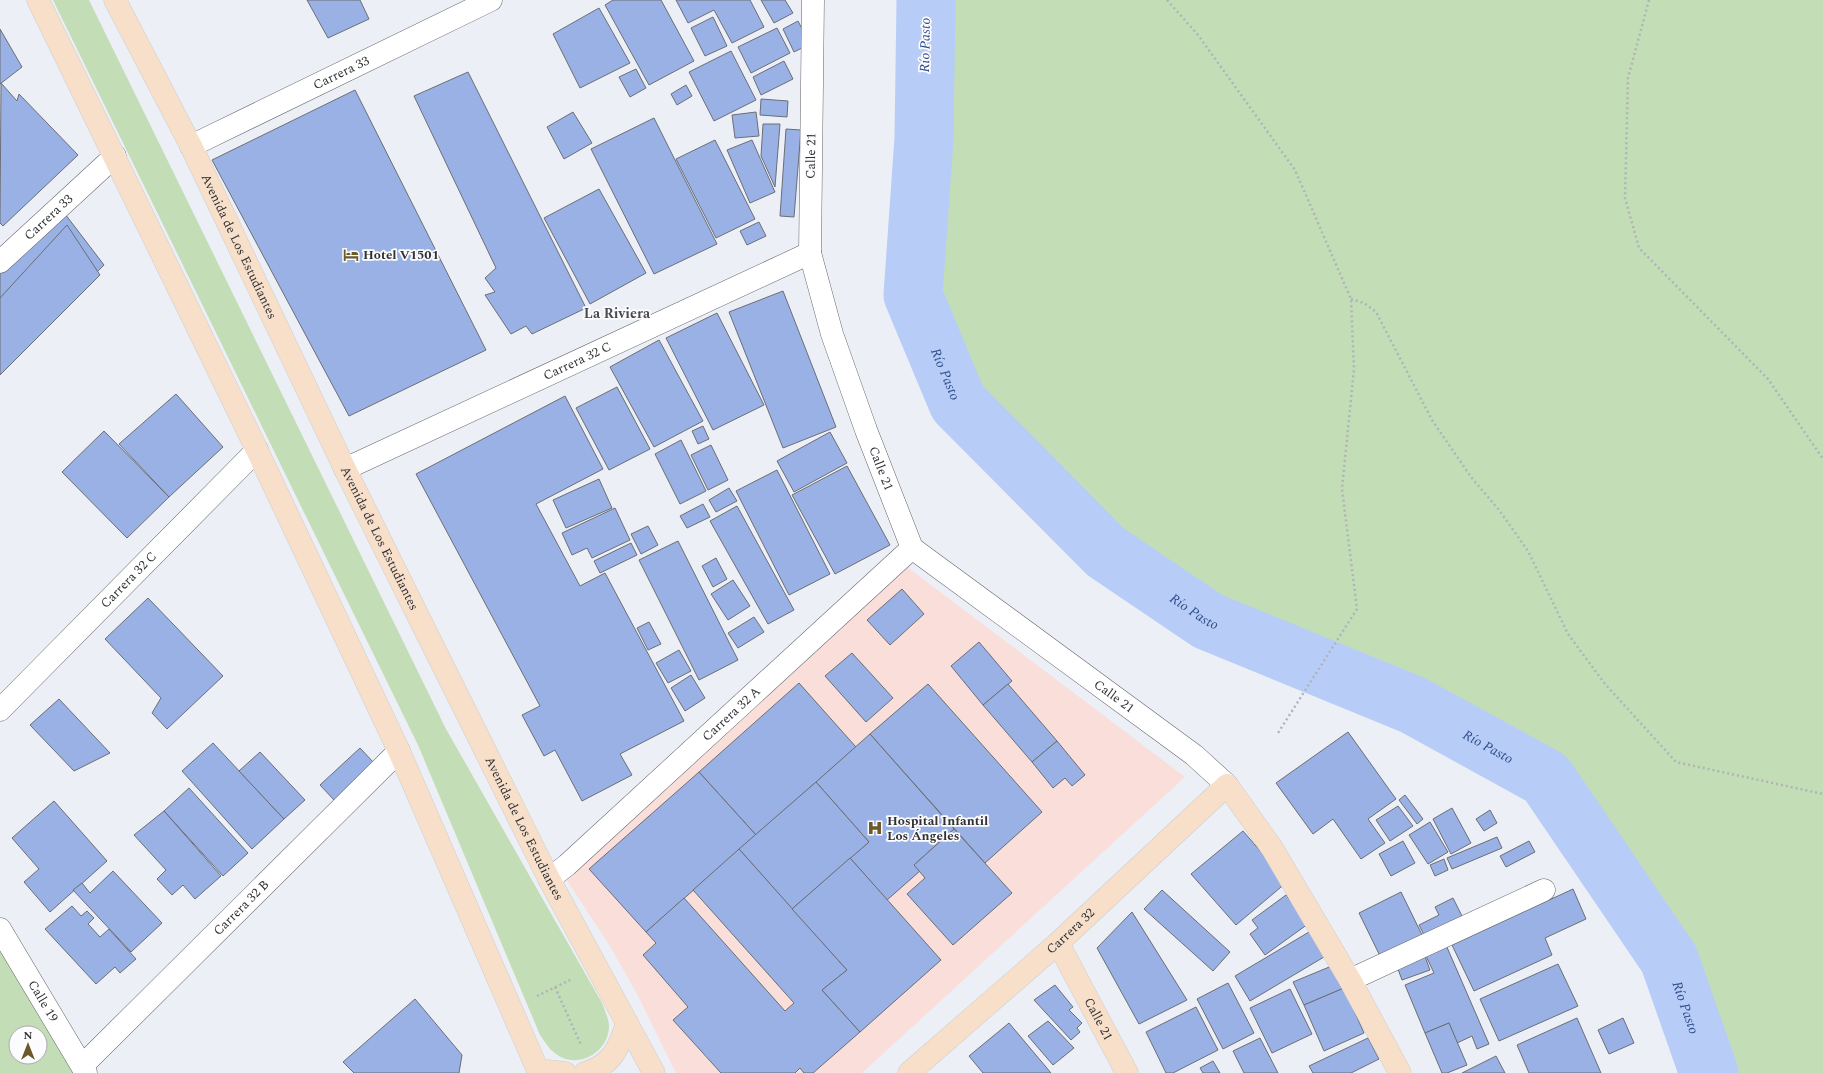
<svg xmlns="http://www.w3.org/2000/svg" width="1823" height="1073" viewBox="0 0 1823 1073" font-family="Spectral,serif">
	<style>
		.medical { fill: #f9deda }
		.green { fill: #c3ddb7; fill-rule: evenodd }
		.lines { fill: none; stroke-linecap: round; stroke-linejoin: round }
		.river { stroke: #b7cdf7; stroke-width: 59 }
		.building { fill: #9ab1e5; stroke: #6b6e75 }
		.minor-casing { stroke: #63666c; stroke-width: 23 }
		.major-casing { stroke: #cdcece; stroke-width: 23 }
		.path { stroke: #b0b3b8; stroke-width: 2.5; stroke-dasharray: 2 3; stroke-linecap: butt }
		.minor { stroke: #fff; stroke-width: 22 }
		.major { stroke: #f7dfca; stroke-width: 22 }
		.labels { text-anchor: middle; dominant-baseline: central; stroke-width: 3.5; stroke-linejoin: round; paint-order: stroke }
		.street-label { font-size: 13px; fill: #303134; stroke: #fcfcfe }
		.poi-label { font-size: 13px; font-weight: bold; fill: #303134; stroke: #fcfcfe; text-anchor: start }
		.water-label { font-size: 14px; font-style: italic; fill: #304e8c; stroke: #fcfcfe }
		.neighbourhood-label { font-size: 14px; font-weight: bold; fill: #494c52; stroke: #fcfcfe }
	</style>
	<rect width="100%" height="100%" fill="#eceff6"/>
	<polygon class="medical" points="903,564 1185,777 862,1073 676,1073 637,994 610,946 566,879"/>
	<g class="green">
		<path d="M 53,0 L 89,0 L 446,729 L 602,1003 C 605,1011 609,1019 609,1027 C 608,1053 577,1070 556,1054 C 549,1049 545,1042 540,1035 L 418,745 Z"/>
		<polygon points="926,0 1823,0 1823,1073 1709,1073 1669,959 1554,790 1413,705 1208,621 1106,552 958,403 913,295 924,138"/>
		<path d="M 0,935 L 85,1073 L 0,1073 ZM 16,1033 L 40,1033 L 40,1057 L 16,1057 Z"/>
	</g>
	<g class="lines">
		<path class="river" id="s1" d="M 926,0 L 924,138 L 913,295 L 958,403 L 1106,552 L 1208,621 L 1413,705 L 1546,778 L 1669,959 L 1709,1073"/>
	</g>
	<g class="building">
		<polygon points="307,0 360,0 369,19 328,38"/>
		<polygon points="613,0 661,0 694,61 649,85 605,5"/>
		<polygon points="676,0 750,0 764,27 732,43 714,10 688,23"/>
		<polygon points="761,0 785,0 793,13 774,23"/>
		<polygon points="599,8 630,63 580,88 553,34"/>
		<polygon points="713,17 727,46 705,56 691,28"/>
		<polygon points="798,21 810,44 794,52 783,29"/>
		<polygon points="777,28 790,53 751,73 738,47"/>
		<polygon points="0,29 22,67 0,84"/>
		<polygon points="731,51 756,100 714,121 689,72"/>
		<polygon points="784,61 793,79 761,95 753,77"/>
		<polygon points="636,69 646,88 630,97 619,77"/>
		<polygon points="468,72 586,308 532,334 526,326 511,334 485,295 495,292 485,278 496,268 414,96"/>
		<polygon points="1,83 17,101 19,94 78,155 3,226 0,223"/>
		<polygon points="686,85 692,96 677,105 671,94"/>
		<polygon points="355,90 486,350 349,416 212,160"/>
		<polygon points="761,99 788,101 787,117 760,115"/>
		<polygon points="573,112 592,143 564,159 547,127"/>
		<polygon points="756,112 759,136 735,138 732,115"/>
		<polygon points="654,118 717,244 654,274 591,149"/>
		<polygon points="763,124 780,124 775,187 761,156"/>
		<polygon points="786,129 801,130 794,217 780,216"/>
		<polygon points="715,140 755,219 716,238 676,159"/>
		<polygon points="752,140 775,192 750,203 727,150"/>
		<polygon points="599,189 646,273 590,304 544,218"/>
		<polygon points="62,210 104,265 0,370 0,271"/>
		<polygon points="759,222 766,236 747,245 740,231"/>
		<polygon points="67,225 100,275 0,375 0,298"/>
		<polygon points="783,291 836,427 783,448 729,312"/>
		<polygon points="717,313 764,405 713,430 666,338"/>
		<polygon points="659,340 703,421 654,447 610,367"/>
		<polygon points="617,387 650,449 609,470 576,408"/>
		<polygon points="176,394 223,447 169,497 119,444"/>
		<polygon points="565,396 603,469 536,504 580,586 605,573 684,721 620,754 632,775 582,801 555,750 544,756 522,715 540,706 416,474"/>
		<polygon points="703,426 709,439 698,444 692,431"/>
		<polygon points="104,431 169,497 127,538 62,472"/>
		<polygon points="830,432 847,463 794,492 777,461"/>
		<polygon points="681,440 706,491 680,504 655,454"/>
		<polygon points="711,445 728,480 708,490 691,455"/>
		<polygon points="847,466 890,545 835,574 792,495"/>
		<polygon points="777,470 830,574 789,595 736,491"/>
		<polygon points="599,479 612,508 566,528 553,500"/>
		<polygon points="729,488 737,501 716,512 709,500"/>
		<polygon points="703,504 710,517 687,528 680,516"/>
		<polygon points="737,506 794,610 768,624 710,521"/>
		<polygon points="615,508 630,540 592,558 587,548 572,555 562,533"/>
		<polygon points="648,526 658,545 641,554 631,534"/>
		<polygon points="678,541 738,660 699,680 639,560"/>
		<polygon points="631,543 637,555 600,573 594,561"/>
		<polygon points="716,558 727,579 713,587 702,566"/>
		<polygon points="733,580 750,606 728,620 711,594"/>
		<polygon points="902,589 924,614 890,645 867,620"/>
		<polygon points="148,598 223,676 167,729 152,713 161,698 105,639"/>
		<polygon points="754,617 764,632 738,648 728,633"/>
		<polygon points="649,622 661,644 648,650 637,628"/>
		<polygon points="979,642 1012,681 983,705 951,666"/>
		<polygon points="679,650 691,671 668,683 656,663"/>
		<polygon points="852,653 893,698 866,722 825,676"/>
		<polygon points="691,675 705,698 685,711 671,688"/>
		<polygon points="799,683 856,747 756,835 699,772"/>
		<polygon points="928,684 1042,812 985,863 870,734"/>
		<polygon points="1008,684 1057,741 1032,762 983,705"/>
		<polygon points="59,699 110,753 74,771 30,725"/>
		<polygon points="1348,732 1396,799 1368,819 1385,843 1361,859 1333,819 1313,834 1276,783"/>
		<polygon points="870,734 954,829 914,865 920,871 887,900 850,858 869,842 816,782"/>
		<polygon points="1057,741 1085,775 1072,786 1065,778 1053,788 1032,762"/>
		<polygon points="213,743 284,819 252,849 182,771"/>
		<polygon points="360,748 375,764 335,801 320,785"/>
		<polygon points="260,752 305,800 284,819 239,771"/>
		<polygon points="699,772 756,835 646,932 589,869"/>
		<polygon points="816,782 869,842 792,909 739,849"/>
		<polygon points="189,788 248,853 223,876 164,811"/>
		<polygon points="1405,795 1423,819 1417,824 1399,800"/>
		<polygon points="54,801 107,861 50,912 24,882 39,869 12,838"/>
		<polygon points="1398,806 1413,826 1390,841 1376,820"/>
		<polygon points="1452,808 1471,843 1451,854 1433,819"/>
		<polygon points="1490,810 1497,823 1484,831 1476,819"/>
		<polygon points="164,811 221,876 195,899 183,885 172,895 157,879 166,870 134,835"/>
		<polygon points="1430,822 1448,852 1428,864 1409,835"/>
		<polygon points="954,829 1012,893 953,945 907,894 925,878 914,865"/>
		<polygon points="1243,831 1287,882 1236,925 1191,874"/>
		<polygon points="1497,837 1502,848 1452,869 1447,858"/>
		<polygon points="1403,841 1415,863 1391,876 1379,854"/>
		<polygon points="1529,841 1535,852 1506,867 1500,856"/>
		<polygon points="739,849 847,970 822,990 860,1032 813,1073 804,1073 800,1068 795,1073 721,1073 673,1020 688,1007 643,955 656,943 646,932 684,898 785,1011 794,1003 693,890"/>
		<polygon points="850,858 941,960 860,1032 822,990 847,970 792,909"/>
		<polygon points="1444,859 1448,870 1435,876 1430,865"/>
		<polygon points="113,871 162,923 131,952 73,890 82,883 90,893"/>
		<polygon points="1573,889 1586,919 1545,938 1552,955 1474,991 1452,945"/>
		<polygon points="1162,890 1230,952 1213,971 1144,909"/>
		<polygon points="1401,892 1423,937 1381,958 1359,913"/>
		<polygon points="1286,895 1308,924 1265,955 1250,934 1258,928 1252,920"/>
		<polygon points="1453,898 1463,918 1425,937 1419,925 1439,915 1435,907"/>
		<polygon points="72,906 81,916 87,911 94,918 88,924 100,937 109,929 136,959 120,973 115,967 96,984 45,929"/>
		<polygon points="1132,912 1187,1000 1139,1024 1097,948"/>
		<polygon points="1309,932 1324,957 1250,1001 1235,976"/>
		<polygon points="1446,945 1489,1044 1477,1049 1472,1036 1457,1043 1449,1023 1425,1033 1405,985 1434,973 1425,954"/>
		<polygon points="1423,951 1430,970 1402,980 1395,961"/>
		<polygon points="1558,964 1578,1006 1499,1041 1480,999"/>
		<polygon points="1334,965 1344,988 1304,1005 1293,982"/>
		<polygon points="1228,983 1254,1033 1223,1049 1197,999"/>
		<polygon points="1055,985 1073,1007 1069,1010 1082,1023 1077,1028 1080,1032 1071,1040 1034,1000"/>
		<polygon points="1344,988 1364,1033 1324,1051 1304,1005"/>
		<polygon points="1290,989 1312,1034 1272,1053 1250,1008"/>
		<polygon points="415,999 462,1055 459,1073 354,1073 343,1062"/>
		<polygon points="1196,1007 1218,1050 1173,1073 1166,1073 1146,1032"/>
		<polygon points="1577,1018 1601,1073 1529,1073 1517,1045"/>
		<polygon points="1623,1018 1634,1043 1609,1054 1598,1030"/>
		<polygon points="1048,1021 1074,1048 1053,1065 1028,1036"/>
		<polygon points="1009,1023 1051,1073 983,1073 969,1056"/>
		<polygon points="1449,1023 1467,1065 1447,1073 1442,1073 1425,1033"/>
		<polygon points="1260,1038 1278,1073 1244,1073 1233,1051"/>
		<polygon points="1368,1038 1379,1059 1351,1073 1313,1073 1309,1066"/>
		<polygon points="1496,1056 1505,1073 1462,1073"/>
		<polygon points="1213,1061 1220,1073 1203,1073 1200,1068"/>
	</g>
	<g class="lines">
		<g class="minor-casing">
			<g id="minor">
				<path id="s2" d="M 813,0 L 810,253 L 832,334 L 866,430 L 912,548 L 1194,755 L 1227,785"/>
				<path id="s3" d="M 191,146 L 491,0"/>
				<path id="s4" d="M 0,262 L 115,156"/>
				<path id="s5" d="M 345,469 L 810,253"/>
				<path id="s6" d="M 0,710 L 257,450"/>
				<path id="s7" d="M 549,879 L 567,865 L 912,548"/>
				<path id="s8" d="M 0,929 L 86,1073"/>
				<polyline points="1350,980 1544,890"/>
				<path id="s9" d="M 83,1065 L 399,751"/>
			</g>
		</g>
		<g class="major-casing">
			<g id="major">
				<polyline points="38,0 257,450 399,751 539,1073"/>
				<path id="s10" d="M 115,0 L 191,146 L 345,469 L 549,879 L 654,1073"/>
				<path id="s11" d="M 1058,943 L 1127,1073"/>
				<polyline points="538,1070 565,1073"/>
				<path d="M 585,1073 C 612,1065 619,1048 627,1023"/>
				<path id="s12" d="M 909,1073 L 1058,943 L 1227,785 L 1272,848 L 1350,980 L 1400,1073"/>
			</g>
		</g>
		<g class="path">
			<polyline points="1167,0 1198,35 1295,170 1351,299 1354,369 1342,489 1357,609 1278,733"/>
			<polyline points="1649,0 1628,78 1625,198 1639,248 1768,379 1823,459"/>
			<polyline points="1351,299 1364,303 1376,312 1432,420 1471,477 1499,510 1528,551 1568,634 1605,684 1676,762 1823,794"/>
			<polyline points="555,987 581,1045"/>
			<polyline points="537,996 572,979"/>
		</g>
		<use href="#minor" class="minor"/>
		<use href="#major" class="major"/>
	</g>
	<defs>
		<g id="hotel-bare" transform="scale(1.2)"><path d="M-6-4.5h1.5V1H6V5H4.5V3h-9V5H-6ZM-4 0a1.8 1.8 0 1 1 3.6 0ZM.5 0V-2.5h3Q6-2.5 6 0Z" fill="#6d5827" stroke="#fcfcfe" stroke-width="2.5" paint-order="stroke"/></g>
		<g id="hospital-bare" transform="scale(1.2)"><path d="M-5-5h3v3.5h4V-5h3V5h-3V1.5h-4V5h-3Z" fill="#6d5827" stroke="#fcfcfe" stroke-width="2.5" paint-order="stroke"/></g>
	</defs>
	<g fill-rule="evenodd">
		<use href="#hotel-bare" x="351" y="255"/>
		<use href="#hospital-bare" x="875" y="828"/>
	</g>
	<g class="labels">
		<g class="street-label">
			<text stroke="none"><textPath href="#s3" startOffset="167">Carrera 33</textPath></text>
			<text transform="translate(811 156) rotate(-89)">Calle 21</text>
			<text stroke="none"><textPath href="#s4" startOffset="66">Carrera 33</textPath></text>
			<text stroke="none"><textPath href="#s10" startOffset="276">Avenida de Los Estudiantes</textPath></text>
			<text stroke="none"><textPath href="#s5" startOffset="256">Carrera 32 C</textPath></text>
			<text stroke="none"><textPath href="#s2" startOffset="480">Calle 21</textPath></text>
			<text stroke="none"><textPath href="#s10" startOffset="600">Avenida de Los Estudiantes</textPath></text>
			<text stroke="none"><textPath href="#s6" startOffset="183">Carrera 32 C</textPath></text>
			<text stroke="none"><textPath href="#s2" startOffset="816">Calle 21</textPath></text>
			<text stroke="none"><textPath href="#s7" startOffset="246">Carrera 32 A</textPath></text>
			<text stroke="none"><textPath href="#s10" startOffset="924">Avenida de Los Estudiantes</textPath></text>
			<text stroke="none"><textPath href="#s9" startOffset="223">Carrera 32 B</textPath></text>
			<text stroke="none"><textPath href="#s12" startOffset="215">Carrera 32</textPath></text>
			<text stroke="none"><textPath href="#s8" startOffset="84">Calle 19</textPath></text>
			<text stroke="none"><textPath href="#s11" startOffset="86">Calle 21</textPath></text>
		</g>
		<g class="poi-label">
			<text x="363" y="255">Hotel V1501</text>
			<text x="887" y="821">Hospital Infantil<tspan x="887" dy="15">Los Ángeles</tspan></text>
		</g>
		<g class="water-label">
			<text transform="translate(925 45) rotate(-89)">Río Pasto</text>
			<text stroke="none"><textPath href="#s1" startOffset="381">Río Pasto</textPath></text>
			<text stroke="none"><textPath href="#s1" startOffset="729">Río Pasto</textPath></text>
			<text stroke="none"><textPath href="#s1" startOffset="1053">Río Pasto</textPath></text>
			<text stroke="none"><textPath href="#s1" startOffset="1389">Río Pasto</textPath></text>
		</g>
		<g class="neighbourhood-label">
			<text x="617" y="313">La Riviera</text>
		</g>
	</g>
	<g transform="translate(28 1045)"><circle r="19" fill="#fcfcfe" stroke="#aaabad"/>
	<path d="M0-3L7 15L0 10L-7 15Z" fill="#6d5827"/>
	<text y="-6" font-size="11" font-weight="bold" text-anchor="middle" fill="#303134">N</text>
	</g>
</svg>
